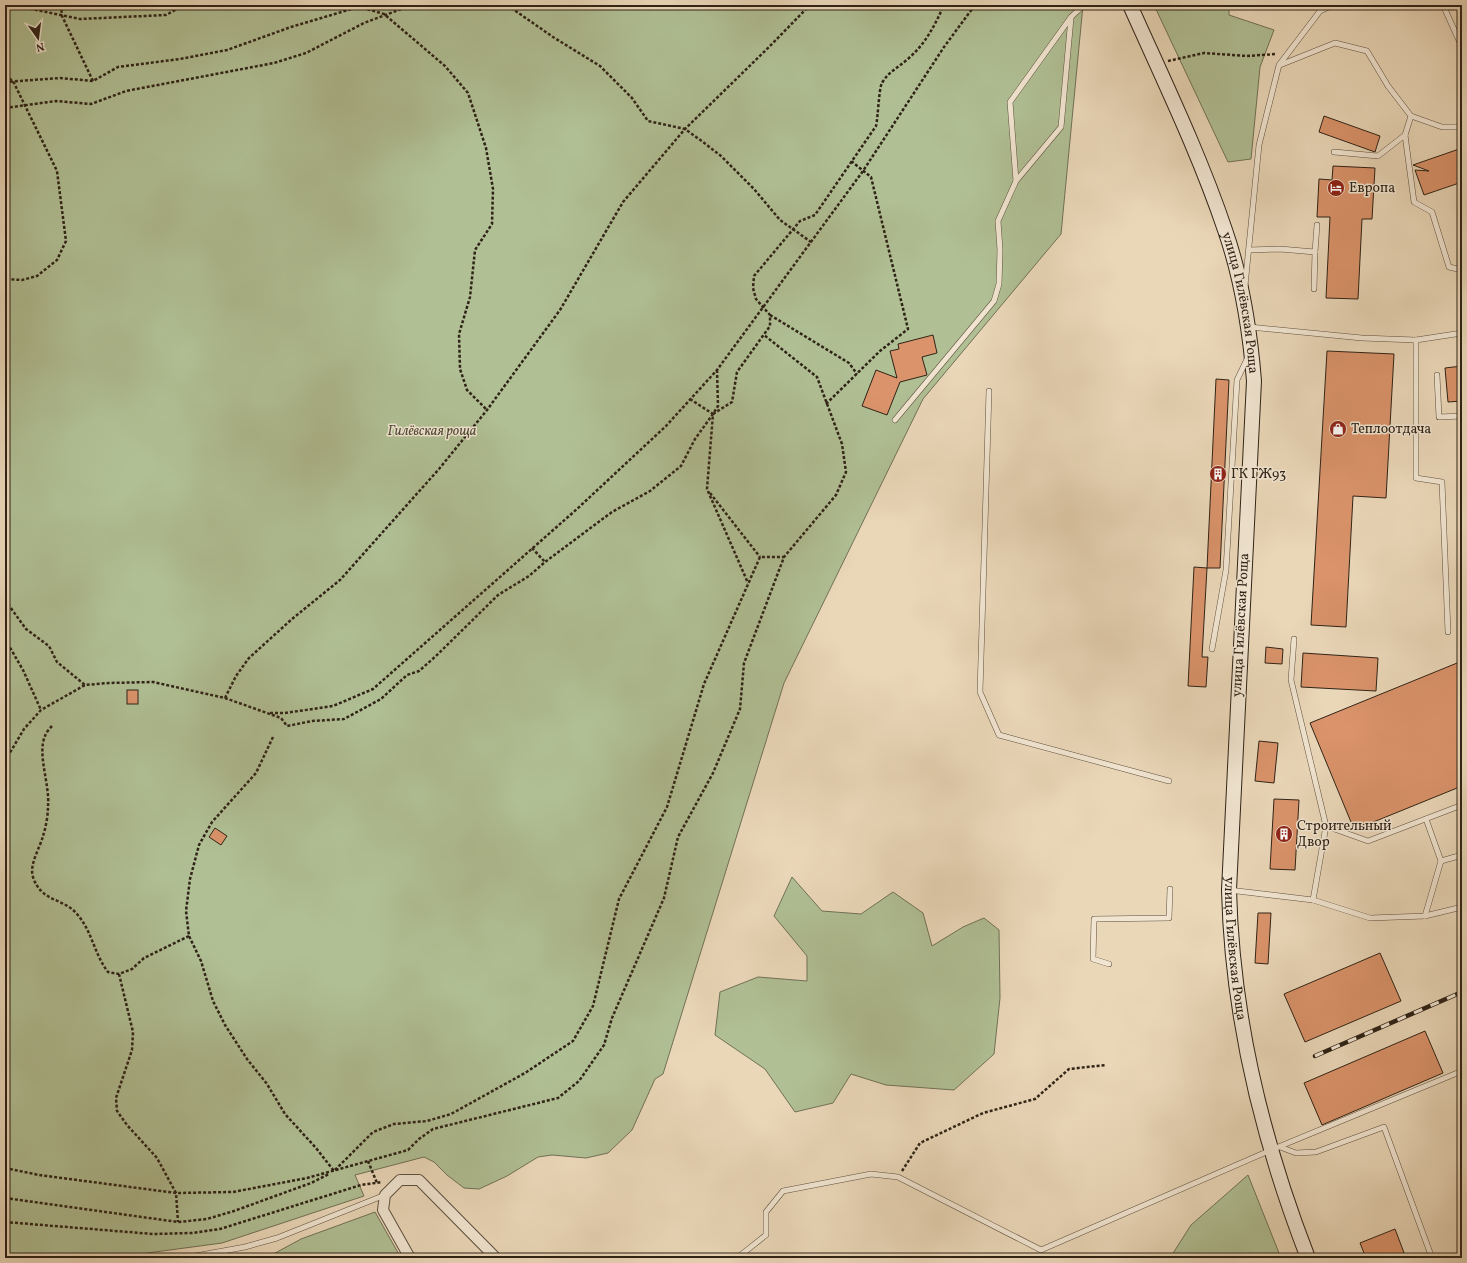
<svg xmlns="http://www.w3.org/2000/svg" width="1467" height="1263" viewBox="0 0 1467 1263" font-family="Vollkorn,serif">
	<style>
		.green { fill: #b0bf94; stroke: #707156 }
		.building { fill: #da936a; stroke: #2f2317 }
		.lines { fill: none; stroke-linecap: round; stroke-linejoin: round }
		.lane-casing { stroke: #5e503f; stroke-width: 6 }
		.street-casing { stroke: #5e503f; stroke-width: 12 }
		.secondary-casing { stroke: #2f2317; stroke-width: 16 }
		.path { stroke: #2f2317; stroke-width: 2.5; stroke-dasharray: 3 2; stroke-linecap: butt }
		.lane { stroke: #f1e5d1; stroke-width: 5 }
		.street { stroke: #f1e5d1; stroke-width: 10 }
		.secondary { stroke: #f1e5d1; stroke-width: 14 }
		.rail-casing { stroke: #2f2317; stroke-width: 4.5 }
		.rail { stroke: #f1e5d1; stroke-width: 3; stroke-dasharray: 9; stroke-linecap: butt }
		.labels { text-anchor: middle; dominant-baseline: central; stroke-width: 3; stroke-linejoin: round; paint-order: stroke }
		.poi-label { font-size: 14px; fill: #2f2317; stroke: #f1e5d1; text-anchor: start }
		.street-label { font-size: 14px; fill: #2f2317; stroke: #f1e5d1 }
		.park-label { font-size: 14px; font-style: italic; fill: #4f4a36; stroke: #f1e5d1 }
	</style>
	<rect width="100%" height="100%" fill="#ead7b8"/>
	<filter id="stains"><feTurbulence type="fractalNoise" baseFrequency=".005" numOctaves="4"/><feColorMatrix values="0 0 0 0 .2 0 0 0 0 .09 0 0 0 0 .02 0 0 0 .5 -.17"/></filter>
	<radialGradient id="worn" r=".72"><stop offset=".6" stop-color="#630" stop-opacity="0"/><stop offset="1" stop-color="#630" stop-opacity=".3"/></radialGradient>
	<g class="green">
		<polygon points="5,5 1083,5 1061,234 923,399 784,683 663,1074 655,1079 632,1130 608,1153 586,1158 552,1155 538,1157 507,1176 479,1189 464,1188 447,1175 434,1162 424,1157 355,1175 364,1196 222,1243 110,1258 5,1258"/>
		<polygon points="1154,5 1229,5 1229,15 1274,30 1260,67 1251,159 1228,162"/>
		<polygon points="792,877 822,911 861,914 893,892 923,913 932,946 963,927 984,918 999,930 1000,998 994,1054 954,1090 886,1085 851,1074 833,1103 795,1112 765,1069 715,1035 720,992 758,977 807,981 807,956 774,916"/>
		<polygon points="1248,1175 1281,1258 1170,1258 1191,1225"/>
		<polygon points="375,1212 401,1258 266,1258 301,1239"/>
	</g>
	<g class="building">
		<polygon points="1324,116 1380,136 1375,152 1319,132"/>
		<polygon points="1462,148 1462,182 1424,195 1415,170 1429,171 1413,165"/>
		<polygon points="1333,166 1375,168 1372,219 1362,219 1358,299 1326,298 1330,217 1317,217 1319,179 1332,180"/>
		<polygon points="933,335 937,353 922,357 927,375 900,382 887,415 862,406 876,370 897,378 890,351 899,349 898,344"/>
		<polygon points="1327,351 1394,354 1386,498 1353,496 1346,627 1311,625"/>
		<polygon points="1462,366 1462,401 1448,402 1445,368"/>
		<polygon points="1216,379 1229,380 1220,568 1207,568"/>
		<polygon points="1194,567 1207,568 1202,657 1208,657 1206,687 1188,686"/>
		<polygon points="1266,647 1283,649 1282,664 1265,663"/>
		<polygon points="1303,653 1378,658 1376,691 1301,687"/>
		<polygon points="1462,661 1462,786 1366,825 1351,822 1310,723"/>
		<rect x="127" y="690" width="11" height="14"/>
		<polygon points="1259,741 1278,743 1274,783 1255,781"/>
		<polygon points="1274,799 1299,800 1295,870 1270,869"/>
		<polygon points="215,828 227,836 221,845 209,837"/>
		<polygon points="1258,913 1271,913 1268,964 1255,963"/>
		<polygon points="1380,953 1401,1001 1305,1042 1284,994"/>
		<polygon points="1425,1031 1443,1073 1322,1125 1304,1083"/>
		<polygon points="1395,1229 1406,1258 1366,1258 1360,1243"/>
	</g>
	<g class="lines">
		<g class="lane-casing">
			<g id="lane">
				<polyline points="1443,5 1462,47"/>
				<polyline points="1280,65 1335,43 1367,51 1388,86 1411,116 1442,127 1462,127"/>
				<polyline points="1411,116 1405,135 1414,202 1432,212 1449,267 1462,270"/>
				<polyline points="1334,152 1378,156 1405,135"/>
				<polyline points="1016,181 1061,127 1071,18"/>
				<polyline points="1249,250 1280,249 1315,252 1317,225"/>
				<polyline points="1245,286 1259,145 1279,65 1320,11 1333,5"/>
				<polyline points="1314,289 1315,252"/>
				<polyline points="1250,327 1362,338 1416,340 1462,333"/>
				<polyline points="1416,340 1416,478 1442,482 1448,632"/>
				<polyline points="1437,375 1439,417 1462,416"/>
				<polyline points="989,391 980,692 999,735 1169,781"/>
				<polyline points="895,420 994,301 999,284 1000,250 998,221 1016,181 1010,102 1071,17 1084,5"/>
				<polyline points="1294,639 1291,680 1326,826 1313,900"/>
				<polyline points="1212,649 1226,570 1237,380 1248,357"/>
				<polyline points="1326,826 1368,841 1462,805"/>
				<polyline points="1441,861 1462,855"/>
				<polyline points="1229,890 1313,900 1370,918 1425,916 1462,907"/>
				<polyline points="1425,916 1441,861 1426,819"/>
				<polyline points="1109,964 1093,959 1094,919 1169,918 1170,889"/>
				<polyline points="1280,1147 1296,1153 1316,1152 1384,1127 1432,1258"/>
				<polyline points="184,1258 245,1247 277,1238 385,1195"/>
				<polyline points="737,1258 766,1235 766,1212 783,1191 871,1174 898,1177 1041,1250 1271,1150 1462,1071"/>
			</g>
		</g>
		<g class="street-casing">
			<polyline id="street" points="410,1258 383,1210 385,1195 400,1180 419,1180 496,1258"/>
		</g>
		<g class="secondary-casing">
			<g id="secondary">
				<path id="s1" d="M 1130,5 C 1163,79 1199,153 1225,230 C 1242,279 1250,330 1254,381 L 1229,890 C 1232,1015 1263,1142 1308,1258"/>
			</g>
		</g>
		<g class="path">
			<polyline points="61,5 62,16 93,81"/>
			<polyline points="353,5 384,14 445,66 468,93 486,148 493,189 492,224 475,250 470,297 459,334 460,369 467,390 487,410"/>
			<polyline points="507,5 553,37 600,66 632,98 648,121 685,129 703,142 721,156 754,189 780,220 811,242"/>
			<polyline points="5,9 22,7 80,19 166,15 184,5"/>
			<polyline points="1168,61 1204,53 1247,56 1276,54"/>
			<polyline points="5,76 13,81 57,171 66,241 57,260 37,276 22,280 5,279"/>
			<polyline points="5,82 60,78 93,81 118,67 180,59 227,50 291,27 365,5"/>
			<polyline points="5,108 56,101 91,104 126,91 274,63 306,53 364,23 412,5"/>
			<polyline points="770,315 849,363 857,374"/>
			<polyline points="690,399 713,414 707,489 748,583"/>
			<polyline points="826,404 880,351 908,329 871,177 851,161"/>
			<path d="M 713,414 L 732,402 L 737,372 L 770,326 L 770,315 L 756,299 L 753,288 L 754,276 L 800,221 L 815,215 L 876,126 C 878,118 879,87 882,83 C 888,72 899,67 909,58 C 926,43 935,25 944,5"/>
			<polyline points="710,493 760,557"/>
			<polyline points="532,548 545,562"/>
			<polyline points="5,600 26,629 49,646 57,662 85,685"/>
			<polyline points="5,639 23,670 41,710"/>
			<polyline points="225,698 236,676 249,658 292,619 340,580 439,469 487,410 560,310 623,202 685,129 769,47 810,5"/>
			<polyline points="270,713 285,713 333,706 373,689 577,509 666,426 717,370 863,171 944,47 975,5"/>
			<path d="M 52,726 C 49,729 46,733 45,736 C 37,754 50,785 48,806 C 48,815 46,827 43,836 C 40,848 29,864 33,877 C 41,902 63,898 76,913 C 92,930 94,954 108,972 L 119,974 L 132,969 L 144,958 L 189,936"/>
			<polyline points="273,737 256,773 212,822 199,845 190,879 186,911 189,936 201,961 213,1001 225,1025 247,1059 267,1084 285,1114 316,1148 334,1171"/>
			<polyline points="5,761 24,729 41,710 85,685 109,683 153,682 225,698 281,718 287,726 312,721 344,719 381,699 407,675 419,671 436,656 498,595 529,576 545,562 612,512 650,491 681,466 695,439 713,414 718,406 717,370"/>
			<polyline points="119,974 133,1032 132,1050 116,1098 117,1111 127,1125 157,1158 176,1193 178,1222"/>
			<polyline points="368,1161 377,1183"/>
			<polyline points="5,1168 39,1175 176,1193 233,1192 307,1178 408,1150 419,1139 433,1129 558,1098 579,1081 604,1045 612,1018 664,898 678,837 713,773 740,709 744,663 784,557 836,495 846,472 842,444 817,377 764,335"/>
			<polyline points="335,1170 373,1132 394,1124 427,1121 451,1114 525,1073 573,1041 593,1006 619,899 667,807 704,684 760,557 784,557"/>
			<polyline points="902,1171 920,1143 983,1113 1035,1099 1069,1069 1106,1065"/>
			<polyline points="5,1198 178,1222 207,1219 234,1211 311,1183 329,1174"/>
			<polyline points="5,1222 153,1234 192,1233 220,1229 361,1185 382,1182"/>
		</g>
		<use href="#lane" class="lane"/>
		<use href="#street" class="street"/>
		<use href="#secondary" class="secondary"/>
		<g class="rail-casing">
			<polyline id="rail" points="1315,1056 1462,992"/>
		</g>
		<use href="#rail" class="rail"/>
	</g>
	<defs>
		<g id="hotel-disc" transform="scale(0.9)"><circle r="9.5" fill="#8f2418" stroke="#f1e5d1"/><path d="M-6-4.5h1.5V1H6V5H4.5V3h-9V5H-6ZM-4 0a1.8 1.8 0 1 1 3.6 0ZM.5 0V-2.5h3Q6-2.5 6 0Z" fill="#fff"/></g>
		<g id="shop-disc" transform="scale(0.9)"><circle r="9.5" fill="#8f2418" stroke="#f1e5d1"/><path d="M-5-2.5h2.3a2.7 3.5 0 0 1 5.4 0H5L5.5 6h-11ZM-1.5-2.5h3a1.5 2.3 0 0 0-3 0Z" fill="#fff"/></g>
		<g id="building-disc" transform="scale(0.9)"><circle r="9.5" fill="#8f2418" stroke="#f1e5d1"/><path d="M-4-6H4V6H1V3H-1V6H-4ZM-2.5-4.3h1.7v1.8h-1.7ZM.8-4.3h1.7v1.8H.8ZM-2.5-1h1.7V.8h-1.7ZM.8-1h1.7V.8H.8Z" fill="#fff"/></g>
	</defs>
	<g fill-rule="evenodd">
		<use href="#hotel-disc" x="1336" y="188"/>
		<use href="#shop-disc" x="1338" y="429"/>
		<use href="#building-disc" x="1218" y="474"/>
		<use href="#building-disc" x="1284" y="834"/>
	</g>
	<g class="labels">
		<g class="poi-label">
			<text x="1349" y="188">Европа</text>
			<text x="1351" y="429">Теплоотдача</text>
			<text x="1231" y="474">ГК ГЖ93</text>
			<text x="1297" y="826">Строительный<tspan x="1297" dy="16">Двор</tspan></text>
		</g>
		<g class="street-label">
			<text stroke="none"><textPath href="#s1" startOffset="319">улица Гилёвская Роща</textPath></text>
			<text transform="translate(1241 625) rotate(-87)">улица Гилёвская Роща</text>
			<text stroke="none"><textPath href="#s1" startOffset="967">улица Гилёвская Роща</textPath></text>
		</g>
		<g class="park-label">
			<text x="432" y="431">Гилёвская роща</text>
		</g>
	</g>
	<rect width="1467" height="1263" fill="none" stroke="#ead7b8" stroke-width="20"/>
	<rect x="6" y="6" width="1455" height="1251" fill="none" stroke="#2f2317" stroke-width="2"/>
	<rect x="10" y="10" width="1447" height="1243" fill="none" stroke="#2f2317"/>
	<g transform="translate(38 38) rotate(166)" stroke="#f1e5d1" stroke-width="3" paint-order="stroke">
	<path d="M0-3L7 15L0 10L-7 15Z" fill="#2f2317"/>
	<text y="-6" font-size="11" font-weight="bold" text-anchor="middle" fill="#2f2317">N</text>
	</g>
	<rect width="100%" height="100%" filter="url(#stains)"/>
	<rect width="100%" height="100%" fill="url(#worn)"/>
</svg>
